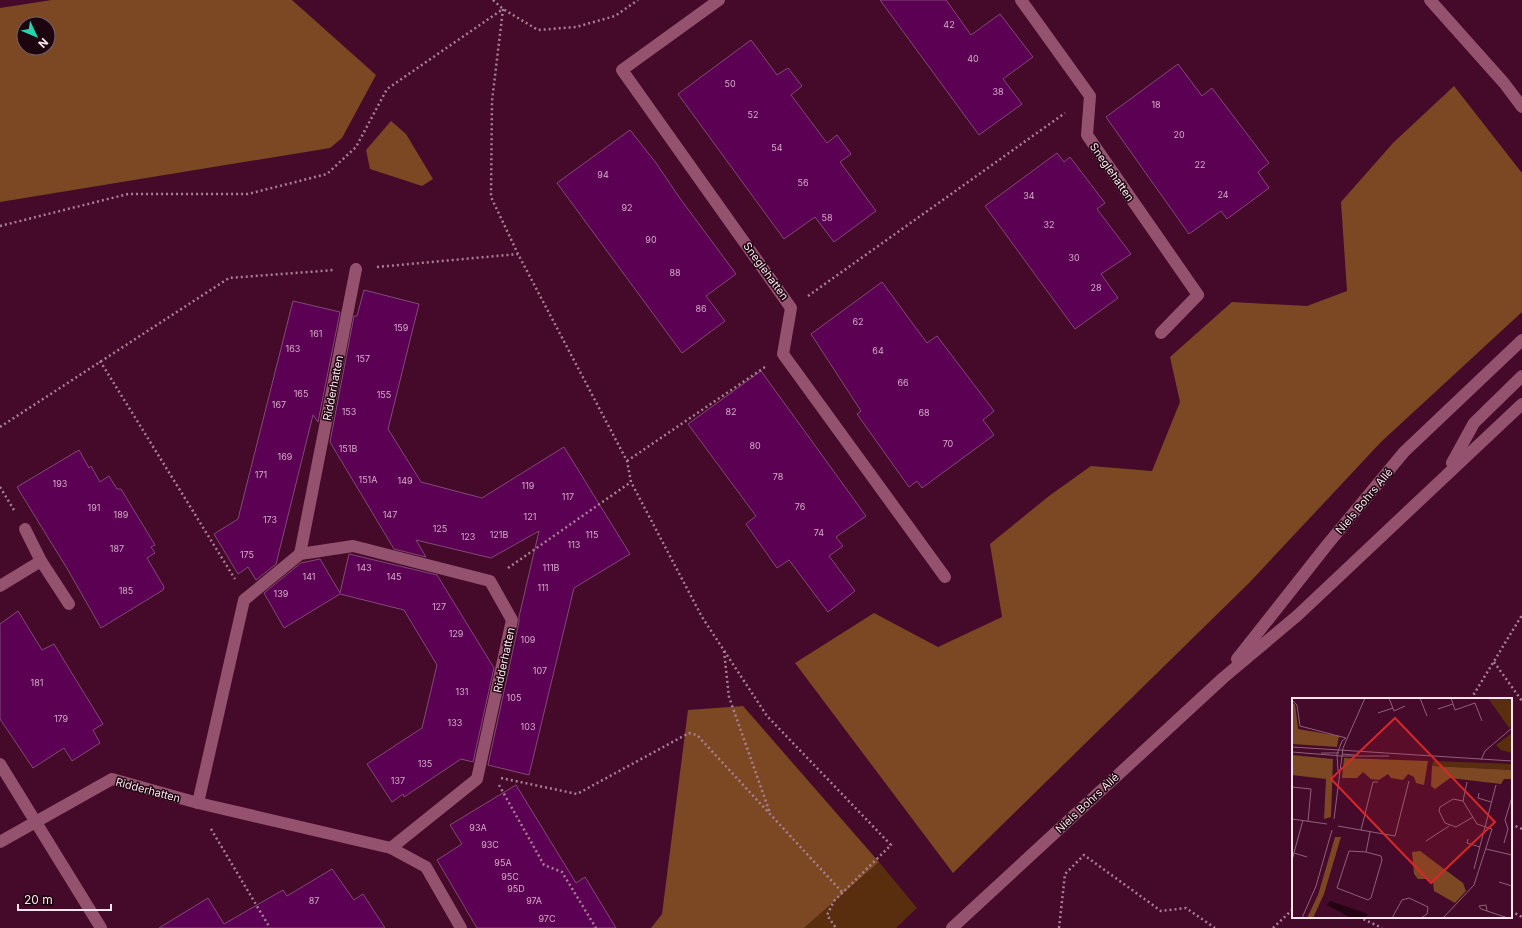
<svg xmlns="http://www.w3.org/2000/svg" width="1522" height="928" viewBox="0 0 1522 928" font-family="Inter,sans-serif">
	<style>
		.green { fill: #582e0e }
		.forest { fill: #7c4823; fill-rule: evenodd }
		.building { fill: #5b0052; stroke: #804b77 }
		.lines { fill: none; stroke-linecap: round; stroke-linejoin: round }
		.path { stroke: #a98094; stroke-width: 2.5; stroke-dasharray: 2 3; stroke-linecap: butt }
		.minor { stroke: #94526f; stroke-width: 12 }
		.tertiary { stroke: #94526f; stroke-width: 12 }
		.labels { text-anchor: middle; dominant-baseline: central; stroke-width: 3; stroke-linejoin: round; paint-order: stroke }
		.number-label { font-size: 9px; fill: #d4acc7 }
		.street-label { font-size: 11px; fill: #fde5ee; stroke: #1d0510 }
		.inset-road { fill: none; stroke: #8f6178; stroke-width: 1 }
		.view { fill: #d62828; fill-opacity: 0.15; stroke: #d62828; stroke-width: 2 }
		.inset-edge { fill: none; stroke: #fde5ee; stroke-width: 2 }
	</style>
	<rect width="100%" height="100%" fill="#450929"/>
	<polygon class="green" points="879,862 917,908 896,928 804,928"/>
	<g class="forest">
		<path d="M 52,0 L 292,0 L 376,75 L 342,138 L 330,148 L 0,202 L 0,8 ZM 24,24 L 48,24 L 48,48 L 24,48 Z"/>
		<polygon points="1454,86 1522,173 1522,312 1381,442 1249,583 953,873 795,663 874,613 938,647 1002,617 990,544 1049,496 1091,466 1152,471 1180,402 1170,357 1232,302 1307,306 1347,291 1341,202 1393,143"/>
		<polygon points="391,121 406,134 433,179 422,186 370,169 366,150"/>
		<polygon points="743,706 879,862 804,928 651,928 662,914 688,710"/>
	</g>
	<g class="building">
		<polygon points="880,0 946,0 971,35 1000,14 1033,57 1003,79 1022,104 979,135"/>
		<polygon points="751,40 777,75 788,68 802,86 791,95 827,143 837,135 851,154 840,162 876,211 834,242 815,217 784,239 678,94"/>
		<polygon points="1178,64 1202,96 1212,88 1269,163 1258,172 1269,188 1227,219 1221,211 1189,234 1106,117"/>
		<polygon points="630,130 656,163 679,197 736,274 706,296 725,321 682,353 557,183"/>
		<polygon points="1057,153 1064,162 1070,157 1105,203 1097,209 1131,254 1101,274 1118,298 1075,329 985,206"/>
		<polygon points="882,282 927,343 937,336 994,411 983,420 994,435 922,488 917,481 909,487 857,414 861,411 811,334"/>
		<polygon points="364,290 419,304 388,429 421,482 482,498 564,447 630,554 574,588 529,775 488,765 519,622 519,617 539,531 491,558 416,540 426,557 394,549 330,442 354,316 357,316"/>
		<polygon points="293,301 340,312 318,422 313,415 276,564 256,580 248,567 238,574 214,534 238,519"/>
		<polygon points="761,371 866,516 836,537 843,546 829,556 855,591 828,612 789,560 777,568 746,524 756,516 688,424"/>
		<polygon points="79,450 89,468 91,466 100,482 109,476 117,489 121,489 155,545 151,547 155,553 147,558 164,587 163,590 101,628 68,570 17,487"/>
		<polygon points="349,554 437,575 494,668 473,762 461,759 404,797 403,794 392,802 367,764 422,728 437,665 404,610 340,594 284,628 264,593 301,563 320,559 340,593"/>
		<polygon points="18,611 42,650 54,644 103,724 93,730 100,743 72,761 64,748 33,768 0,719 0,624"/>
		<polygon points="516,785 576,883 585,877 616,928 477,928 437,860 462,844 450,825"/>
		<polygon points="332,869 354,900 363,894 385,928 159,928 208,898 224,924 283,890 287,896"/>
	</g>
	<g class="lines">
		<g class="path">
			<polyline points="493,0 503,9 538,30 576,27 615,16 638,0"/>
			<polyline points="503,9 492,101 491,197 518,254 627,461 631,482 702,617 767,716 891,845 834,901 827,915 836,928"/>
			<polyline points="0,226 128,194 248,194 327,174 356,147 387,89 503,9"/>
			<polyline points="377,267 518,254"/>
			<polyline points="808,296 1065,113"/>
			<polyline points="100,361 235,579"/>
			<polyline points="0,427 229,278 334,270"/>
			<polyline points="627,461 765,367"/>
			<polyline points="0,487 14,510"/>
			<polyline points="508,568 631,482"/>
			<polyline points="724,651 729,697 770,813"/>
			<polyline points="1494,662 1522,701"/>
			<polyline points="1471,699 1522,615"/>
			<polyline points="501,778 577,794 689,733 697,735 842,892"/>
			<polyline points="499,785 544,865 562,872 596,928"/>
			<polyline points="1511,824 1522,829"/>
			<polyline points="211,829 270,928"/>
			<polyline points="1511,911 1522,917"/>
			<polyline points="1359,917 1382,928"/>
			<polyline points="1059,928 1065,874 1084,855 1161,911 1186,908 1215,928"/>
			<polyline points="1273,928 1293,909"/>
		</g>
		<g class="minor">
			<polyline points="719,0 622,70 791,308 783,354 945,577"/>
			<polyline points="1021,0 1090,96 1087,135 1198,295 1161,333"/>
			<polyline points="25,529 41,561"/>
			<polyline points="300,554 356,269"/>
			<polyline points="0,586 41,561 69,604"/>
			<polyline points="0,764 101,928"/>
			<polyline points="198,803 244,600 300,554 353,546 490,581 512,620 477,779 391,848"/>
			<polyline points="0,842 112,779 198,803 391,848 426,867 461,928"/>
		</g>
		<g class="tertiary">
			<polyline points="1430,0 1504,83 1522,107"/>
			<polyline points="1452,463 1474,423 1522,376"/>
			<polyline points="1237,659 1327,545 1404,452 1522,340"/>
			<polyline points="952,928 1223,678 1298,615 1522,404"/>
		</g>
	</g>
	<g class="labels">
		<g class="number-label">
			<text x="949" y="24">42</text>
			<text x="973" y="58">40</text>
			<text x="730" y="83">50</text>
			<text x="998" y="91">38</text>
			<text x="1156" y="104">18</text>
			<text x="753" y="114">52</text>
			<text x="1179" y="134">20</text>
			<text x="777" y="147">54</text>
			<text x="1200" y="164">22</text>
			<text x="603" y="174">94</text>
			<text x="803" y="182">56</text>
			<text x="1223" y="194">24</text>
			<text x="1029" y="195">34</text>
			<text x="627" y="207">92</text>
			<text x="827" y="217">58</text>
			<text x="1049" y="224">32</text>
			<text x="651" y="239">90</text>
			<text x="1074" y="257">30</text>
			<text x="675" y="272">88</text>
			<text x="1096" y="287">28</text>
			<text x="701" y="308">86</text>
			<text x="858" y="321">62</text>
			<text x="401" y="327">159</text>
			<text x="316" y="333">161</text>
			<text x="293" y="348">163</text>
			<text x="878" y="350">64</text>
			<text x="363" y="358">157</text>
			<text x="903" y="382">66</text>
			<text x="301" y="393">165</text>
			<text x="384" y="394">155</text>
			<text x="279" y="404">167</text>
			<text x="349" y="411">153</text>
			<text x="731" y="411">82</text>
			<text x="924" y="412">68</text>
			<text x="948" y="443">70</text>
			<text x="755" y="445">80</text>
			<text x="348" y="448">151B</text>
			<text x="285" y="456">169</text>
			<text x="261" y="474">171</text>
			<text x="778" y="476">78</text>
			<text x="368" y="479">151A</text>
			<text x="405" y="480">149</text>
			<text x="60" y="483">193</text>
			<text x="528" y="485">119</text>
			<text x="568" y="496">117</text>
			<text x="800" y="506">76</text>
			<text x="94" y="507">191</text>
			<text x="121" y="514">189</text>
			<text x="390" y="514">147</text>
			<text x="530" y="516">121</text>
			<text x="270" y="519">173</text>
			<text x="440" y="528">125</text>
			<text x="819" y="532">74</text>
			<text x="499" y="534">121B</text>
			<text x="592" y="534">115</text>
			<text x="468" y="536">123</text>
			<text x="574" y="544">113</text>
			<text x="117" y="548">187</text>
			<text x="247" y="554">175</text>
			<text x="364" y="567">143</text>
			<text x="551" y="567">111B</text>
			<text x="309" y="576">141</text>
			<text x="394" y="576">145</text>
			<text x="543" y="587">111</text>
			<text x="126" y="590">185</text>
			<text x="281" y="593">139</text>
			<text x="439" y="606">127</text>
			<text x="456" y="633">129</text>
			<text x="528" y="639">109</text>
			<text x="540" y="670">107</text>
			<text x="37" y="682">181</text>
			<text x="462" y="691">131</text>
			<text x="514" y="697">105</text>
			<text x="61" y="718">179</text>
			<text x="455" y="722">133</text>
			<text x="528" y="726">103</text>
			<text x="425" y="763">135</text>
			<text x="398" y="780">137</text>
			<text x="478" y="827">93A</text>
			<text x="490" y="844">93C</text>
			<text x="503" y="862">95A</text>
			<text x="510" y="876">95C</text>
			<text x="516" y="888">95D</text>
			<text x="314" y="900">87</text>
			<text x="534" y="900">97A</text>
			<text x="547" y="918">97C</text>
		</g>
		<g class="street-label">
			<text transform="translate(1112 172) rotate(55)">Sneglehatten</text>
			<text transform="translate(766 271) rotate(54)">Sneglehatten</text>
			<text transform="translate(333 388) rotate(-79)">Ridderhatten</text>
			<text transform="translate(1364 501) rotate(-50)">Niels Bohrs Allé</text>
			<text transform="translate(504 660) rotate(-78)">Ridderhatten</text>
			<text transform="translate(148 790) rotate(15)">Ridderhatten</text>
			<text transform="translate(1087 803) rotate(-43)">Niels Bohrs Allé</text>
		</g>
	</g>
	<g transform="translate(1292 698)">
		<rect width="220" height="220" fill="#450929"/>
		<path d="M 196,0 L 220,0 L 220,27 L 217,30 ZM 220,35 L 220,55 L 209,52 L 204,47 ZM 141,63 L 220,66 L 220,72 L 140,68 Z" fill="#582e0e"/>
		<path d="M 0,5 L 3,6 L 6,31 L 47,38 L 45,49 L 0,46 ZM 0,57 L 41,61 L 39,119 L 32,121 L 34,81 L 0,77 ZM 52,60 L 136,63 L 132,87 L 124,85 L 122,79 L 116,76 L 111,82 L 99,80 L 96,76 L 87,82 L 79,81 L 71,74 L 65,80 L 50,80 ZM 140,68 L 220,72 L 220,81 L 212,81 L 209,86 L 158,80 L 143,91 L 139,88 ZM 43,139 L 49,139 L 32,196 L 21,220 L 15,220 L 26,197 ZM 128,153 L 171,185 L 174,193 L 163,205 L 142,193 L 141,185 L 136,181 L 126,181 L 122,176 L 120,154 Z" fill="#7c4823"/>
		<path d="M 38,203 L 76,216 L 74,220 L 59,220 L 35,207 Z" fill="#230413"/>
		<path class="inset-road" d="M 97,0 L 102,13 L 113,8M 128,0 L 135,18M 159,0 L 163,12 L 183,5 L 190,23M 0,2 L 5,7 L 8,28 L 54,40M 146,11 L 161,6M 86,15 L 101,10M 0,49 L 220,63M 0,54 L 50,58 L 97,58M 29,55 L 47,55M 50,56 L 63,57M 189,62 L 193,53 L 220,30M 46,73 L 45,56 L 50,43 L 54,40M 0,89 L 19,91 L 16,123M 187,95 L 186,100 L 199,104M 171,103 L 161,101 L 148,109 L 147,113 L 153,125 L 164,129 L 181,119M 0,121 L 35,126M 42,121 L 51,50 L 73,0M 46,128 L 103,138 L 117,83M 69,132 L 81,84 L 86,84M 176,141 L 175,145 L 188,149M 134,143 L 157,128M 212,145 L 216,131 L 213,122 L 220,99M 194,151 L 220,157M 74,154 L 89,158 L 90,162 L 79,200 L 76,202 L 45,190 L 57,153 L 74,154 L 78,134M 2,155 L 15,159M 0,162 L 11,122M 182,171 L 204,87M 207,184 L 220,188M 195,213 L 194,207 L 187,208 L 189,211 L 216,220M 10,220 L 24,188 L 40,132M 100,220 L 110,202 L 117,200 L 136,209 L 135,216 L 129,220M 151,220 L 182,187 L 200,131 L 185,126 L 171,103 L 175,84"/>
		<path class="view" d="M 103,20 L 203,124 L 139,185 L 39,81 Z"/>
		<rect width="220" height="220" class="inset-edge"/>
	</g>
	<g transform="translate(36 36) rotate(134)"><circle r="19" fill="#1d0510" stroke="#775f69"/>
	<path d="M0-3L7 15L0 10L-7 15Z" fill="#22d5af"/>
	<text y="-6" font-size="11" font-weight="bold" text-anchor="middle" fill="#fde5ee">N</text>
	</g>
	<path d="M18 904v6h93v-6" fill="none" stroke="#fde5ee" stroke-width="2"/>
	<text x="24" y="904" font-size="12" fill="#fde5ee" stroke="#1d0510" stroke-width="3" paint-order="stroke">20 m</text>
</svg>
